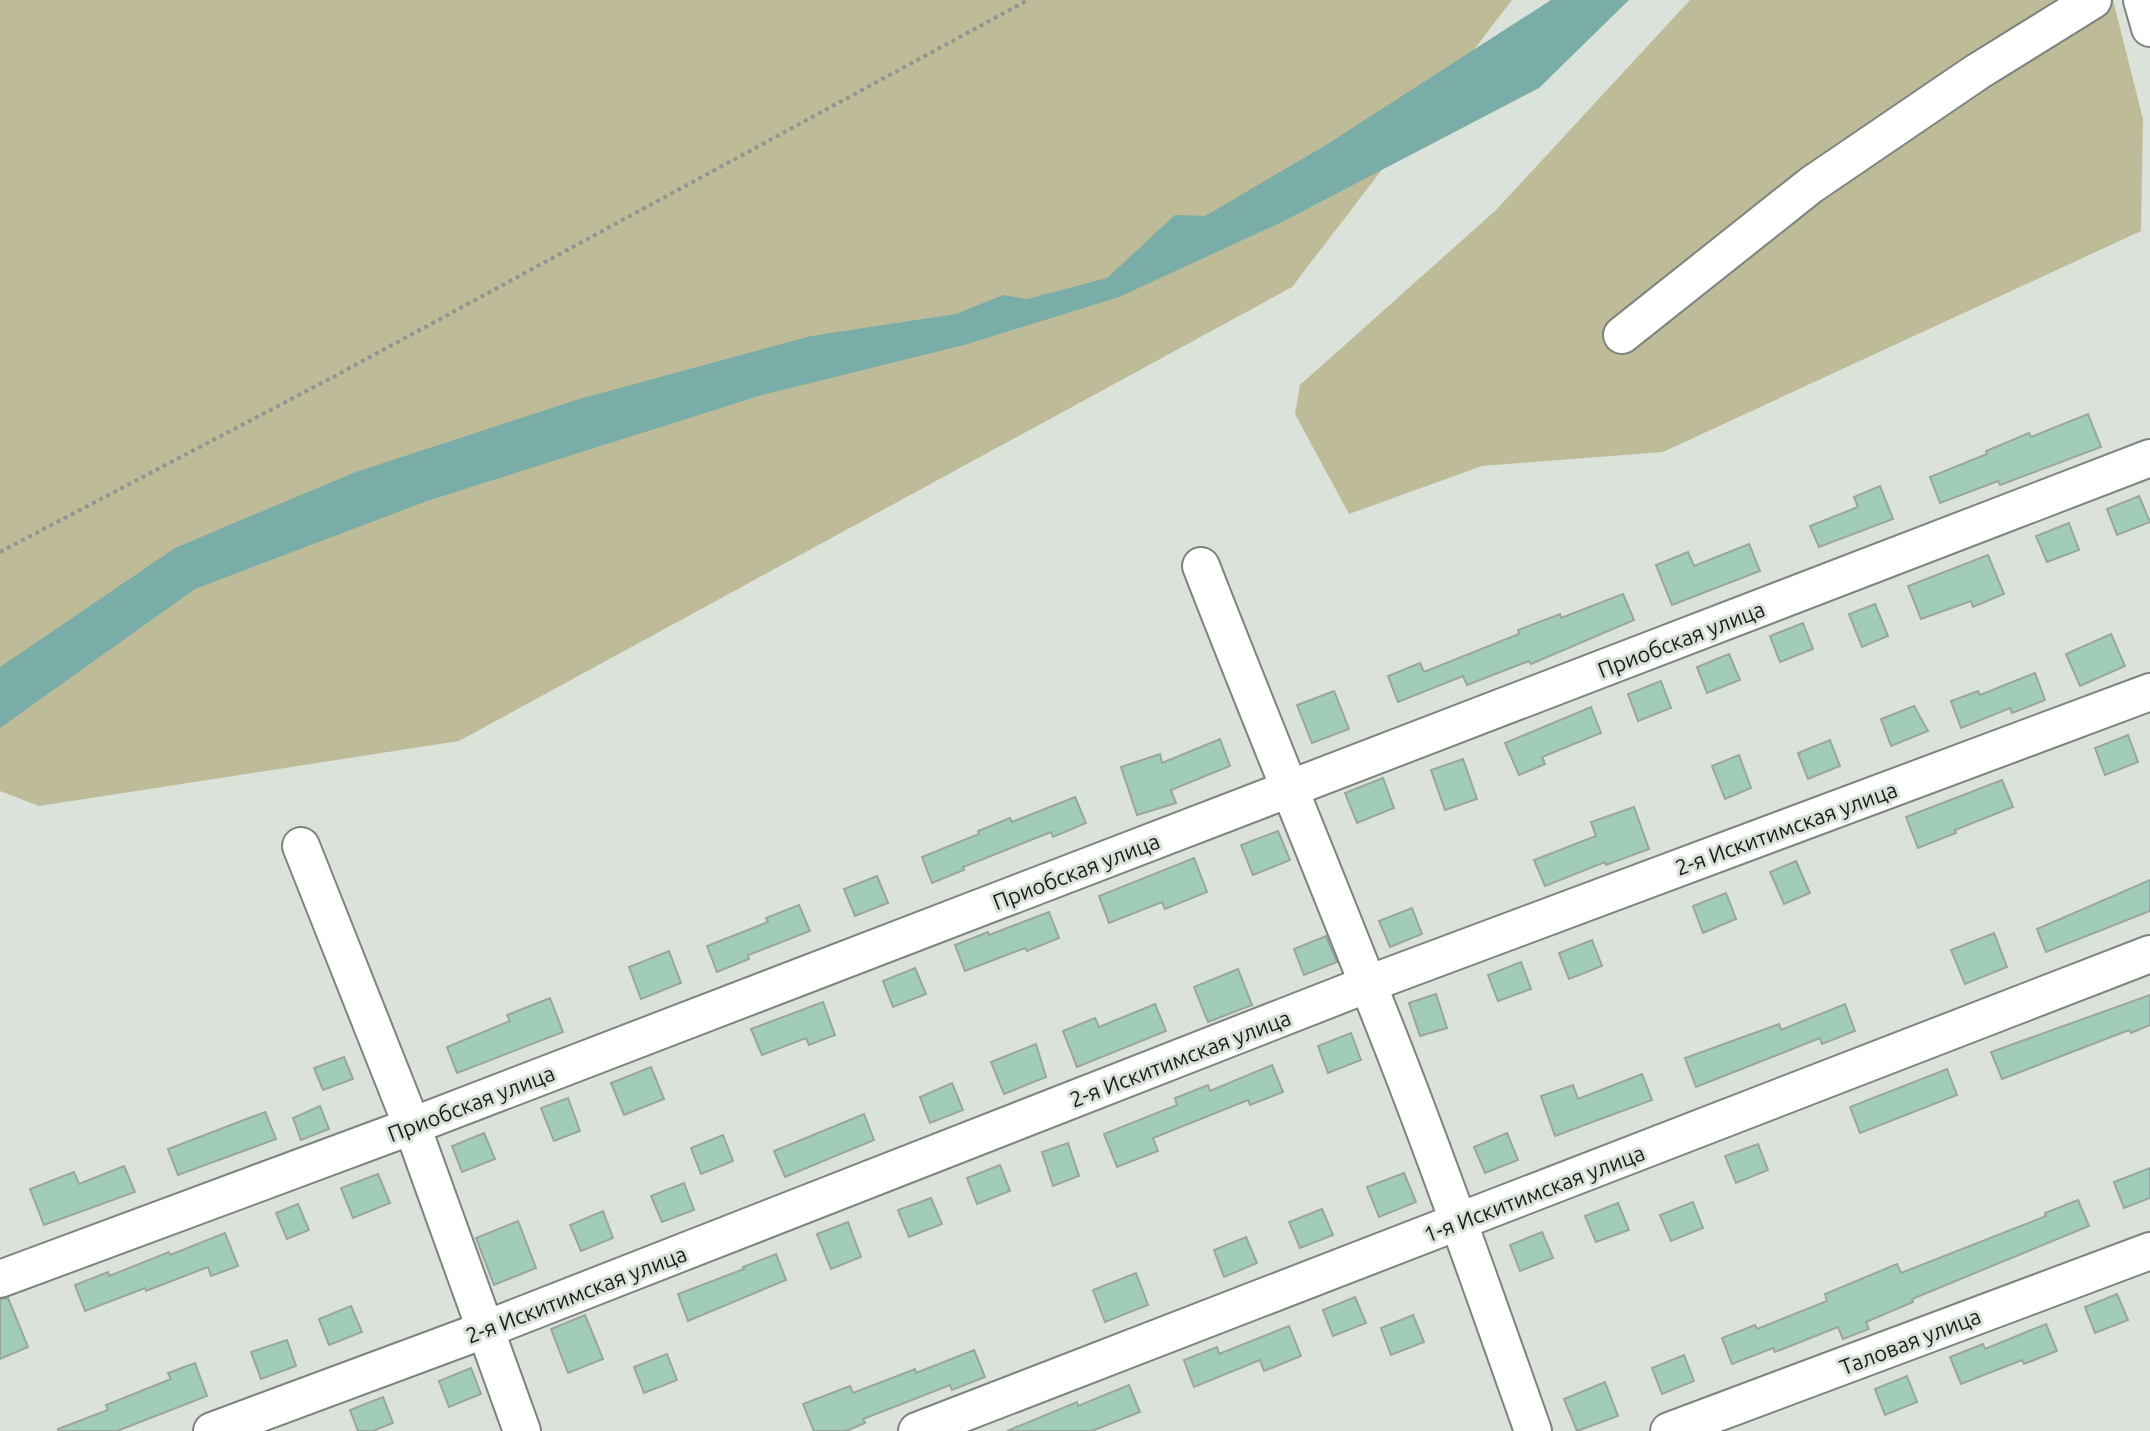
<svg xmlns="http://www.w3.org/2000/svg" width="2150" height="1431" viewBox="0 0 2150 1431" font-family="Ubuntu,sans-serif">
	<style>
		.green { fill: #bebc98 }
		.water { fill: #7aada7 }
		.building { fill: #a0ccb9; stroke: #9ba5a0; stroke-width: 2 }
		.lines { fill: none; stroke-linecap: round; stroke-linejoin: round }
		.minor-casing { stroke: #7c847d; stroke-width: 40 }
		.path { stroke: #909690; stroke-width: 4; stroke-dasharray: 4 4; stroke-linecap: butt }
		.minor { stroke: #fff; stroke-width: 36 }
		.labels { text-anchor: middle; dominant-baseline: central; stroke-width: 6; stroke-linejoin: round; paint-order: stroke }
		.street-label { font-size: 22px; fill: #1a1d1a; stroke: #dae2da }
	</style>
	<rect width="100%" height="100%" fill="#dae2da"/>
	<g class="green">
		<polygon points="0,0 1512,0 1292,287 459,741 39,806 0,791"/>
		<polygon points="1690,0 2113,0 2143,119 2141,231 1663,452 1482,466 1349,514 1295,414 1300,385 1496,210"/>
	</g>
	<polygon class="water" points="1551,0 1629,0 1539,88 1282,222 1119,297 964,345 762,395 427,501 195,589 0,728 0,667 175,548 353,473 579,399 811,336 956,314 1003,295 1027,299 1107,278 1175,215 1205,216 1326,145"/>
	<g class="building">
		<polygon points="2088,414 2101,447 2000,485 1998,481 1940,503 1930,477 1987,454 1986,451 2029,433 2031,437"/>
		<polygon points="1880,486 1893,519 1819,547 1810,526 1858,507 1854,497"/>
		<polygon points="2139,496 2150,522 2117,535 2107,509"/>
		<polygon points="2069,523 2079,550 2047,562 2036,536"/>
		<polygon points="1749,544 1760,571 1672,605 1656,565 1688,552 1694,566"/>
		<polygon points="1988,555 2004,594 1973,607 1971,601 1921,619 1908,586"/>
		<polygon points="1623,594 1634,620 1531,664 1529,661 1467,685 1463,676 1398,702 1388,676 1420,663 1424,672 1519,634 1518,630 1560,614 1561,618"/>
		<polygon points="1875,604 1888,636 1862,647 1849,614"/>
		<polygon points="1803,623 1813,649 1780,662 1770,636"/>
		<polygon points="2111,634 2125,666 2080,686 2066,654"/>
		<polygon points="1729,654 1740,680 1707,693 1697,667"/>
		<polygon points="2035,673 2045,700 2012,713 2010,708 1961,728 1951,701 1978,691 1980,695"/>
		<polygon points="1661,681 1671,708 1638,721 1628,694"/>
		<polygon points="1334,691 1349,729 1312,743 1297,705"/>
		<polygon points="1914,706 1928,731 1891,746 1881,719"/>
		<polygon points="1591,707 1601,733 1542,757 1545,764 1519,775 1505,743"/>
		<polygon points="2128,735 2138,762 2105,775 2095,748"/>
		<polygon points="1220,739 1230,766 1171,790 1176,803 1137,815 1121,767 1160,754 1162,763"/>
		<polygon points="1830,740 1840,766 1808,779 1798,753"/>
		<polygon points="1739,755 1751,788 1725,799 1712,766"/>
		<polygon points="1463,759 1477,799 1445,810 1431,770"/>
		<polygon points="1383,778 1394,808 1357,823 1345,793"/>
		<polygon points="2002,780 2013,807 1955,830 1956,833 1918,848 1906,817"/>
		<polygon points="1075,797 1086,823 1053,837 1051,832 963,867 964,870 932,883 922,857 979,834 978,831 1010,818 1012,822"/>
		<polygon points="1634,807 1649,849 1606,865 1605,862 1545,886 1534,860 1596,836 1591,822"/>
		<polygon points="1278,831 1290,860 1253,875 1241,845"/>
		<polygon points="1194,858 1207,892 1165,909 1162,902 1109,923 1099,896"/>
		<polygon points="1796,861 1810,893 1784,904 1770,872"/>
		<polygon points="877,876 888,903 855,916 844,889"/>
		<polygon points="2150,880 2150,911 2046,952 2037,929"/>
		<polygon points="1726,893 1736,919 1703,933 1693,906"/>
		<polygon points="799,905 810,931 748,955 749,959 717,972 707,946 768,922 766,918"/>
		<polygon points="1412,908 1422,934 1390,947 1379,921"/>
		<polygon points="1049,912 1059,938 1027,951 1025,948 965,971 955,945 988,932 989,935"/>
		<polygon points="1994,933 2007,967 1965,984 1951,950"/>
		<polygon points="1326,936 1337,962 1304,975 1294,949"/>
		<polygon points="1592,940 1602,966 1569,979 1559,953"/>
		<polygon points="669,951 681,983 641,999 629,967"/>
		<polygon points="1521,962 1531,989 1498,1001 1488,975"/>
		<polygon points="915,968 926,994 893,1007 883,981"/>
		<polygon points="1238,969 1252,1005 1208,1022 1194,987"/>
		<polygon points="1436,994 1447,1028 1420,1036 1409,1003"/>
		<polygon points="2150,995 2150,1025 2131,1033 2129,1030 2002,1079 1991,1052"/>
		<polygon points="550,998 563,1032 457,1073 447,1047 510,1021 507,1015"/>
		<polygon points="823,1002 835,1035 809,1045 806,1038 762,1055 751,1029"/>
		<polygon points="1155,1004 1166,1031 1077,1067 1063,1031 1095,1018 1099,1027"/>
		<polygon points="1845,1004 1855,1031 1822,1044 1820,1038 1696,1087 1685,1058 1779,1024 1781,1030"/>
		<polygon points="1351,1033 1361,1060 1328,1073 1318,1046"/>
		<polygon points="1036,1044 1046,1077 1004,1094 991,1062"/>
		<polygon points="344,1057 353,1079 323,1090 314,1068"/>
		<polygon points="1272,1065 1283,1092 1250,1105 1248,1100 1153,1138 1158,1151 1117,1167 1104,1134 1177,1105 1175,1098 1208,1085 1210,1091"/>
		<polygon points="651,1067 664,1099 624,1115 611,1083"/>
		<polygon points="1947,1069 1957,1095 1860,1133 1850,1107"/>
		<polygon points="1642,1074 1652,1100 1555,1136 1541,1096 1573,1085 1578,1099"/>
		<polygon points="952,1083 963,1110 930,1123 920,1097"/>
		<polygon points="568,1098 580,1131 554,1141 541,1108"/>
		<polygon points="320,1106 329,1129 301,1140 293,1118"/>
		<polygon points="265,1112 276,1139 178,1175 168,1149"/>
		<polygon points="864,1114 874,1140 785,1177 774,1151"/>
		<polygon points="484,1133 495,1159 462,1172 452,1146"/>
		<polygon points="1507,1133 1518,1160 1485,1173 1474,1147"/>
		<polygon points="723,1135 733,1161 701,1174 691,1148"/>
		<polygon points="1068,1143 1079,1176 1053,1186 1042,1152"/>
		<polygon points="1758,1144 1768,1170 1736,1183 1725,1156"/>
		<polygon points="1000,1165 1010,1191 977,1204 967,1178"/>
		<polygon points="124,1166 135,1192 44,1225 30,1189 74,1172 79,1184"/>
		<polygon points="2150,1168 2150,1198 2124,1208 2114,1182"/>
		<polygon points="1404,1173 1416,1202 1379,1217 1367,1187"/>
		<polygon points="378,1174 390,1203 353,1218 341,1188"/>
		<polygon points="684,1183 694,1210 662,1222 651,1196"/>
		<polygon points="931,1198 942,1224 909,1237 898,1210"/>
		<polygon points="2078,1200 2089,1226 1912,1299 1913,1302 1866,1322 1869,1329 1843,1339 1838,1327 1775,1352 1773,1348 1732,1364 1722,1338 1755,1325 1757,1329 1827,1301 1825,1294 1897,1264 1901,1273 2046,1216 2045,1213"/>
		<polygon points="1693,1202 1703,1228 1671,1241 1660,1215"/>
		<polygon points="1618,1203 1629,1230 1596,1242 1585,1216"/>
		<polygon points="298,1204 309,1230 287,1239 276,1213"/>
		<polygon points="1322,1209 1333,1235 1300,1248 1289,1222"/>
		<polygon points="603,1211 613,1238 581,1251 570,1225"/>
		<polygon points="518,1221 536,1268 494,1285 476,1238"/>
		<polygon points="848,1222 861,1257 831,1269 817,1234"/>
		<polygon points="1542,1232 1553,1258 1520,1271 1510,1245"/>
		<polygon points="225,1233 238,1266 211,1276 208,1267 146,1291 145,1288 85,1311 75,1285 108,1272 109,1276 169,1252 170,1255"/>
		<polygon points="1246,1237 1257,1263 1224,1277 1214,1250"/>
		<polygon points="776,1254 786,1280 688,1321 678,1294 744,1269 743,1267"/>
		<polygon points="1136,1273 1148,1305 1105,1322 1093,1290"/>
		<polygon points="2117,1294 2128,1320 2095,1333 2085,1307"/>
		<polygon points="1355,1297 1366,1323 1333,1336 1323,1310"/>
		<polygon points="8,1298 28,1347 0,1359 0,1299"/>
		<polygon points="351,1306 362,1332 329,1345 319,1319"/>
		<polygon points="585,1315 603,1359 568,1373 551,1329"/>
		<polygon points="1413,1315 1424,1342 1391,1355 1381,1328"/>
		<polygon points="2046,1324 2057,1351 2024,1364 2022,1360 1961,1384 1950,1357 1983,1344 1985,1349"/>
		<polygon points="1289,1326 1301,1356 1264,1371 1260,1360 1194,1387 1184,1360 1217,1347 1219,1354"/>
		<polygon points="287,1340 296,1366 261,1379 251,1352"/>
		<polygon points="974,1350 985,1377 952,1390 950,1385 863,1419 865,1423 846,1431 814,1431 803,1404 850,1386 853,1393 915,1369 916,1373"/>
		<polygon points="667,1354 677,1380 644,1393 634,1367"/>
		<polygon points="1684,1355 1694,1381 1662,1394 1652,1368"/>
		<polygon points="195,1363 207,1396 117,1431 58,1431 58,1429 108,1410 106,1405 171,1379 168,1373"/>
		<polygon points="471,1368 481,1394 449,1407 439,1381"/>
		<polygon points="1907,1376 1917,1402 1885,1415 1875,1389"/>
		<polygon points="1605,1382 1618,1416 1577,1431 1564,1399"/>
		<polygon points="1129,1385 1140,1412 1092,1431 1007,1431 1077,1402 1078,1406"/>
		<polygon points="383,1397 393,1423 373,1431 358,1431 350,1410"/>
	</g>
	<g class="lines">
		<g class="minor-casing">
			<g id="minor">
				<polyline points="2142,0 2150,28"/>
				<polyline points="1622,335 1811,185 1977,72 2093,0"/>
				<path d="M 1201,566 C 1255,705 1312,843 1367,982 C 1427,1130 1480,1281 1533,1431"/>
				<polyline points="301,846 412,1126 522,1431"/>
				<polyline points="0,1279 412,1126 2150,458"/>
				<polyline points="212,1431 484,1330 1368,984 2150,692"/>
				<polyline points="917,1431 2150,954"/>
				<polyline points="1669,1431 2150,1251"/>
			</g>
		</g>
		<polyline class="path" points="0,552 335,376 1028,0"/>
		<use href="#minor" class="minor"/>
	</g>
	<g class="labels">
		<g class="street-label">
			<text transform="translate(1681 639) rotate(-21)">Приобская улица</text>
			<text transform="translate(1786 828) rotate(-20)">2-я Искитимская улица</text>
			<text transform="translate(1076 871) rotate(-21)">Приобская улица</text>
			<text transform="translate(1180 1058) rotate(-21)">2-я Искитимская улица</text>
			<text transform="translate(471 1103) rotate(-21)">Приобская улица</text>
			<text transform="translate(1534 1193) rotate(-21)">1-я Искитимская улица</text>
			<text transform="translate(576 1294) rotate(-21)">2-я Искитимская улица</text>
			<text transform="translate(1910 1341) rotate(-21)">Таловая улица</text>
		</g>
	</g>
</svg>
